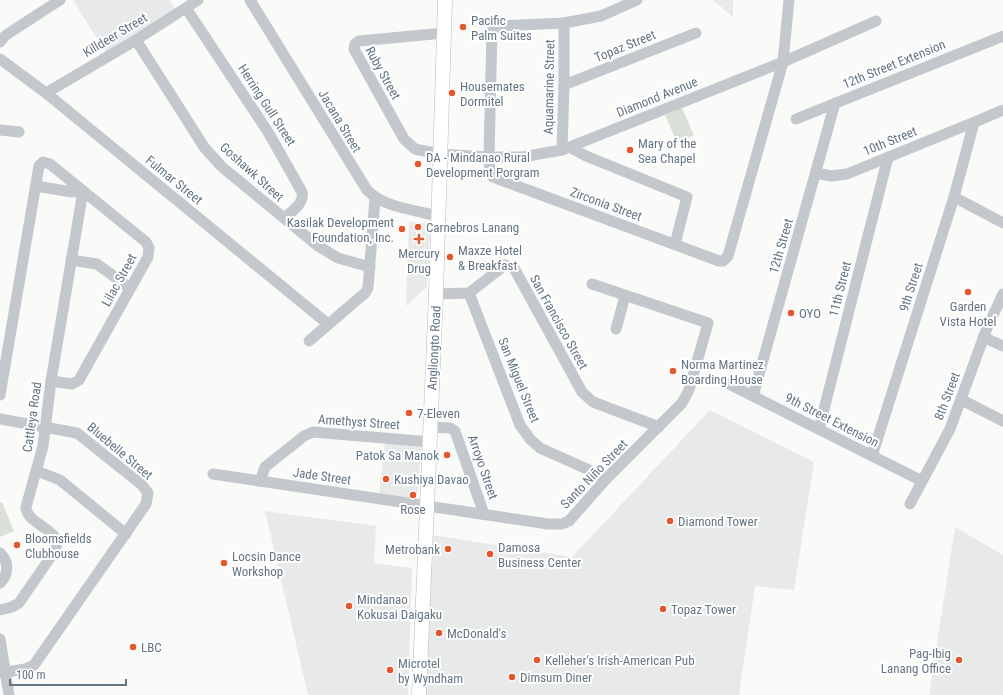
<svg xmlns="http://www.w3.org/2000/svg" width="1003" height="695" viewBox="0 0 1003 695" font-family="'Roboto Condensed',sans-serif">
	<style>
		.built { fill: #e8e9e9 }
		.green { fill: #dadfd7 }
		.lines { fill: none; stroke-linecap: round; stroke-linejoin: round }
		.major-casing { stroke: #b5babe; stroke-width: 15 }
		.minor { stroke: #c3c8cc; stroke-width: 11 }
		.major { stroke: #fff; stroke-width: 14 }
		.poi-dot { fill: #e4572e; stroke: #fff; stroke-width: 1.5 }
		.labels { text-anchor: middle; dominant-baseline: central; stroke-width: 4; stroke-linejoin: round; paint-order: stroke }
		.poi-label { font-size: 13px; fill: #657683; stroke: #fff; text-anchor: start }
		.street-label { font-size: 13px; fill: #657683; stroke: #fff }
	</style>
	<rect width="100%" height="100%" fill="#fafaf8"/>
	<g class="built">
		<polygon points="73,0 170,0 175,9 106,53"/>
		<polygon points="713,0 733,0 733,17"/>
		<polygon points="409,222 430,223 427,287 406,306"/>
		<polygon points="710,410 814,462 794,590 755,586 739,695 425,695 432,535 572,557"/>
		<polygon points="385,443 421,447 417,499 379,495"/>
		<polygon points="265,511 376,526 374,563 412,568 408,695 308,695"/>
		<polygon points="955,527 1003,555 1003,695 929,695"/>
	</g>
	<g class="green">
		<polygon points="682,108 694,135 677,143 665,115"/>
		<polygon points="2,502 14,531 0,537 0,503"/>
	</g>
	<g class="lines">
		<g class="major-casing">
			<polyline id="major" points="419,695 436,294 445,0"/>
		</g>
		<g class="minor">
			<path d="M 250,0 L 367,190 C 384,208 416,210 438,216"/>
			<polyline points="637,0 601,16 564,23 498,26 492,30 489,157 490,174 493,177 719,261 723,261 728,256 783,62 789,0"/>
			<path d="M 186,8 L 268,132 L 302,192 C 305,203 291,212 285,218"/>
			<polyline points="444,33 359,41 355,44 354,49 404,139 415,149 439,154 489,157 522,157 562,150 783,62 876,21"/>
			<polyline points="136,40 204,147 222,167 318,246 338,258 370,267"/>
			<polyline points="0,42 6,35 60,0"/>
			<polyline points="0,59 46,93 328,324"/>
			<polyline points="564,85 696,33"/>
			<polyline points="46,93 136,40 198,0"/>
			<polyline points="796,119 1003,36"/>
			<polyline points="970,124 1003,110"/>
			<polyline points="0,130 19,132"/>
			<polyline points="571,148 586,156 687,197 675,244"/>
			<polyline points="562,150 564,85 564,23"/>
			<polyline points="816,173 831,176 847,174 967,125 973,126 954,197 872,456"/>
			<polyline points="954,197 1003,223"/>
			<polyline points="71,260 97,264 130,288"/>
			<polyline points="469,293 520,425 530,439 540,448 607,478"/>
			<polyline points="436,294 469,293 505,265 514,268 582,392 593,402 659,427"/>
			<polyline points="616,329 625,296"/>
			<polyline points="983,337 1003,346"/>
			<polyline points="309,341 365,293 368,288 375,198"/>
			<polyline points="729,384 922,481"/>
			<polyline points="0,395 39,166 43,162 50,164 146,242 149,248 148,257 79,380 72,384 51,381"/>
			<polyline points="753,396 835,103"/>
			<polyline points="962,400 1003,421"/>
			<polyline points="0,419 77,433 142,485 148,493 146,504 34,665 25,669 0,673"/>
			<polyline points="430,427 450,428 455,431 484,514"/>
			<polyline points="819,429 888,157"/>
			<polyline points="37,471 60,480 126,534"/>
			<polyline points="213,474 548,524 562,524 569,521 607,478 682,403 689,390 708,323 592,284"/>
			<polyline points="260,481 265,467 304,436 313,432 430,442"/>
			<polyline points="910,504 950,429 987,328 1003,294"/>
			<path d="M 0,553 C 9,562 9,574 0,583"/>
			<path d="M 0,610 L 12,607 L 19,603 L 54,552 C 67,529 27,527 26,507 L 43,446 L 51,381 L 83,191 L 72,192 L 36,186"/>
			<polyline points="0,639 9,695"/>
		</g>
		<use href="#major" class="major"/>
	</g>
	<g class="poi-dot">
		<circle cx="463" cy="27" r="4"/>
		<circle cx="452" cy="93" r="4"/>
		<circle cx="630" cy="150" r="4"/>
		<circle cx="418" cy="164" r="4"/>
		<circle cx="418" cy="227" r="4"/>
		<circle cx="402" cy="229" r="4"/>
		<path d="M417 233h4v4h4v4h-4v4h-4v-4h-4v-4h4z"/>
		<circle cx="450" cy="257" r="4"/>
		<circle cx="968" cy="292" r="4"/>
		<circle cx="791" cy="313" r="4"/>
		<circle cx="673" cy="371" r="4"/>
		<circle cx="409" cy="413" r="4"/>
		<circle cx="447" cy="455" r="4"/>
		<circle cx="386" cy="479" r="4"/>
		<circle cx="413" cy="495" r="4"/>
		<circle cx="670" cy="521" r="4"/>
		<circle cx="17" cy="545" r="4"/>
		<circle cx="448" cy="549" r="4"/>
		<circle cx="490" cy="554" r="4"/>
		<circle cx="224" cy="563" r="4"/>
		<circle cx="349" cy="606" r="4"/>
		<circle cx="663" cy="609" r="4"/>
		<circle cx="439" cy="633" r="4"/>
		<circle cx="133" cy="647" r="4"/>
		<circle cx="537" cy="660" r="4"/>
		<circle cx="959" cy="660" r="4"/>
		<circle cx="390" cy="670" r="4"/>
		<circle cx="512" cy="677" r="4"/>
	</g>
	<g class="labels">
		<g class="poi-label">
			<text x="471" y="20">Pacific<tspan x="471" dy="15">Palm Suites</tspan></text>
			<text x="460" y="86">Housemates<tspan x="460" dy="15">Dormitel</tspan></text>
			<text x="638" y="143">Mary of the<tspan x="638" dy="15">Sea Chapel</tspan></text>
			<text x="426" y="157">DA - Mindanao Rural<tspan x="426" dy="15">Development Porgram</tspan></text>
			<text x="394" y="222" text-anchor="end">Kasilak Development<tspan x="394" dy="15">Foundation, Inc.</tspan></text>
			<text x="426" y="227">Carnebros Lanang</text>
			<text x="458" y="250">Maxze Hotel<tspan x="458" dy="15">&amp; Breakfast</tspan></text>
			<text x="419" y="253" text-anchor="middle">Mercury<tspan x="419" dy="15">Drug</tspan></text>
			<text x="968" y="306" text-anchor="middle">Garden<tspan x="968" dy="15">Vista Hotel</tspan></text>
			<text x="799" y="313">OYO</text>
			<text x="681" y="364">Norma Martinez<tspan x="681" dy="15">Boarding House</tspan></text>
			<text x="417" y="413">7-Eleven</text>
			<text x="439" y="455" text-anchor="end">Patok Sa Manok</text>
			<text x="394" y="479">Kushiya Davao</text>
			<text x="413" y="509" text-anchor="middle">Rose</text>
			<text x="678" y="521">Diamond Tower</text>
			<text x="25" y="538">Bloomsfields<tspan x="25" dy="15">Clubhouse</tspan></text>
			<text x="498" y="547">Damosa<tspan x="498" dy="15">Business Center</tspan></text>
			<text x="440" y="549" text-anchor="end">Metrobank</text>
			<text x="232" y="556">Locsin Dance<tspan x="232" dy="15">Workshop</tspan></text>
			<text x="357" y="599">Mindanao<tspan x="357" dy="15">Kokusai Daigaku</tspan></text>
			<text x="671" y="609">Topaz Tower</text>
			<text x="447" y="633">McDonald's</text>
			<text x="141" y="647">LBC</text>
			<text x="951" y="653" text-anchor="end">Pag-Ibig<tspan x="951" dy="15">Lanang Office</tspan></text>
			<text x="545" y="660">Kelleher's Irish-American Pub</text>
			<text x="398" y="663">Microtel<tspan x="398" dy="15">by Wyndham</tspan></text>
			<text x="520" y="677">Dimsum Diner</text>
		</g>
		<g class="street-label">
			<text transform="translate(115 35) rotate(-31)">Killdeer Street</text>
			<text transform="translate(625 46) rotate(-22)">Topaz Street</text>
			<text transform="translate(894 64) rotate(-22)">12th Street Extension</text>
			<text transform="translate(383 73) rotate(61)">Ruby Street</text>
			<text transform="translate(549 87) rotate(-89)">Aquamarine Street</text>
			<text transform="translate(657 97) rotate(-22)">Diamond Avenue</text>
			<text transform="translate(267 105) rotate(57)">Herring Gull Street</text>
			<text transform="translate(340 121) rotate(59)">Jacana Street</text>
			<text transform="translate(890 141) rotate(-22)">10th Street</text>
			<text transform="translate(252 172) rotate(42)">Goshawk Street</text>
			<text transform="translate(174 180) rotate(39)">Fulmar Street</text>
			<text transform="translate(606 204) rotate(20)">Zirconia Street</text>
			<text transform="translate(781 246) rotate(-74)">12th Street</text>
			<text transform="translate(119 280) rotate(-61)">Lilac Street</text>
			<text transform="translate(911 287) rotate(-72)">9th Street</text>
			<text transform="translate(840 289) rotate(-76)">11th Street</text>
			<text transform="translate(559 322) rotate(61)">San Francisco Street</text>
			<text transform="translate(434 348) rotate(-87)">Angliongto Road</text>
			<text transform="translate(519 380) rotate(68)">San Miguel Street</text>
			<text transform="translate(947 396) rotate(-69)">8th Street</text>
			<text transform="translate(32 417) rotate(-82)">Cattleya Road</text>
			<text transform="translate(832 420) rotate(27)">9th Street Extension</text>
			<text transform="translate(359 422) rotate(4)">Amethyst Street</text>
			<text transform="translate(120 451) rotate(40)">Bluebelle Street</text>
			<text transform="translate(483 467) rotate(71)">Arroyo Street</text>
			<text transform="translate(594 474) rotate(-46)">Santo Niño Street</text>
			<text transform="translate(322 476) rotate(8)">Jade Street</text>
		</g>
	</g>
	<path d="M10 679v6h116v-6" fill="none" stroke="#657683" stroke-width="2"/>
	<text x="16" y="679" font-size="12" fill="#657683" stroke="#ffffff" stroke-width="3" paint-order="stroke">100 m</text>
</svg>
